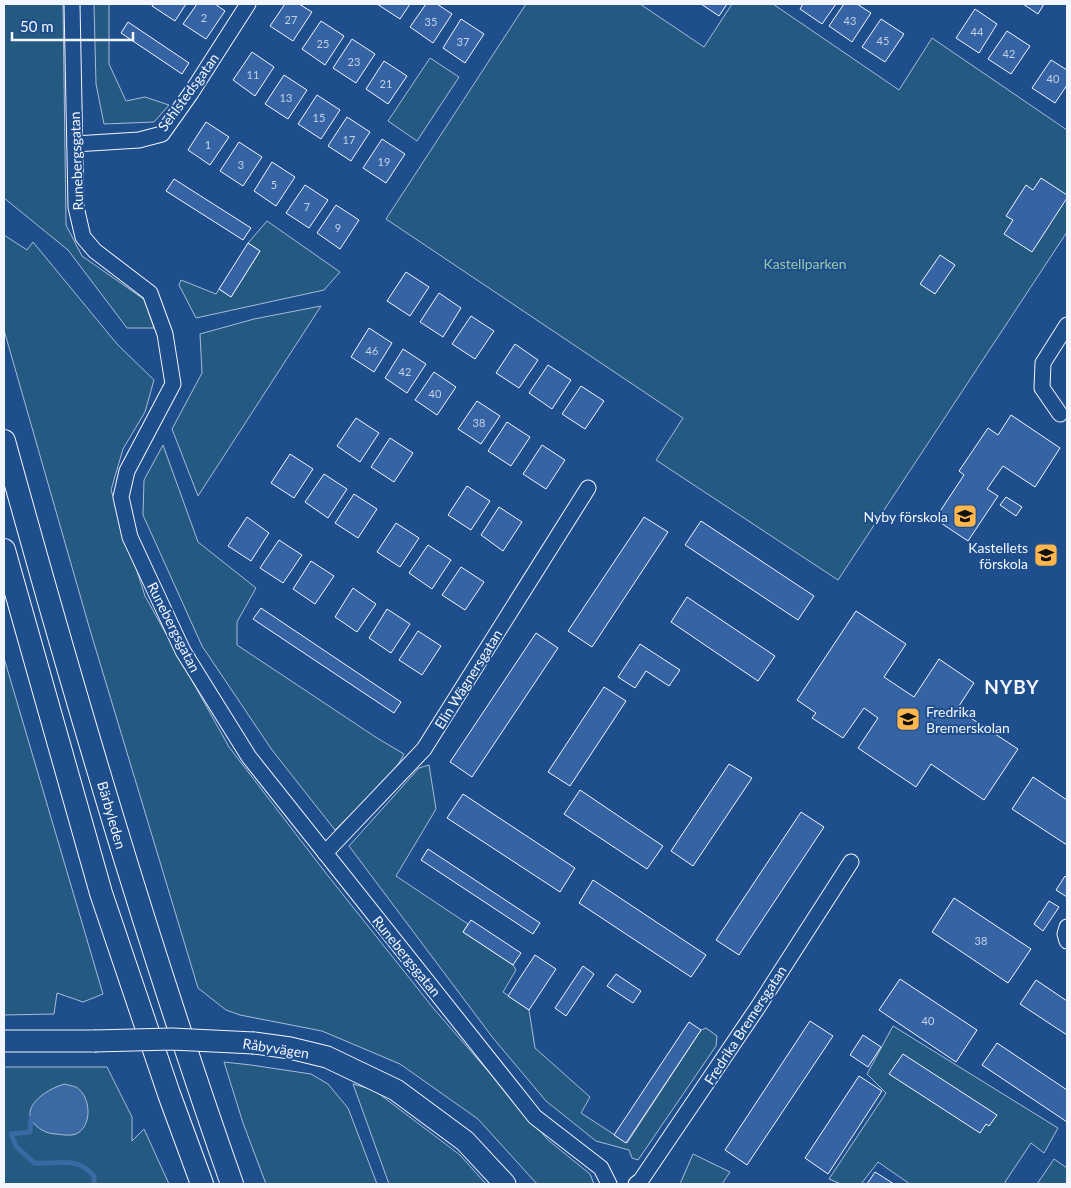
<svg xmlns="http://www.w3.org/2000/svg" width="1071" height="1188" viewBox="0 0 1071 1188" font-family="Lato,sans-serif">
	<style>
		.green { fill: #245a82; stroke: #a8bbd7 }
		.water { fill: #3b69a3; stroke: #a8bbd7 }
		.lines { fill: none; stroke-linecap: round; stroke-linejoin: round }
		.stream { stroke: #3b69a3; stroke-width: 5 }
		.building { fill: #3563a3; stroke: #f2f6ff }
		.street-casing { stroke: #f2f6ff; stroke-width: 17 }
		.secondary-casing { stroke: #f2f6ff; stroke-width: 23 }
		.primary-casing { stroke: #f2f6ff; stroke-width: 24 }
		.street { stroke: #1f4e8c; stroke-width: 15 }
		.secondary { stroke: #1f4e8c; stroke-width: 21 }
		.primary { stroke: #1f4e8c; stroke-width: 22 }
		.secondary-bridge-casing { stroke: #f2f6ff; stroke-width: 23; stroke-linecap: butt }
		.secondary-bridge { stroke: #1f4e8c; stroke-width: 21 }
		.labels { text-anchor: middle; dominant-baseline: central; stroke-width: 4; stroke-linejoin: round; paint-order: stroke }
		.number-label { font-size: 11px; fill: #c3d1e8 }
		.street-label { font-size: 14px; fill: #f2f6ff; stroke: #1f4e8c }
		.park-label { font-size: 14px; fill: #97c8a6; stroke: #1f4e8c }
		.poi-label { font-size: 14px; fill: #f2f6ff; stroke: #1f4e8c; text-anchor: end }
		.district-label { font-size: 19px; font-weight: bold; letter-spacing: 1px; fill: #f2f6ff; stroke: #1f4e8c }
	</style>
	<rect width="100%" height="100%" fill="#1f4e8c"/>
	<g class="green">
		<polygon points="4,4 63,4 66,225 82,256 145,300 154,328 127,328 68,250 4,198"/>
		<polygon points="94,4 109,4 109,64 126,101 145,97 169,105 154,122 104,124 96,84"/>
		<polygon points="526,4 640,4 704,47 732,4 773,4 899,90 932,38 1067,130 1067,232 838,580 656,460 683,418 386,219"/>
		<polygon points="430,58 459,77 417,141 388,121"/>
		<polygon points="267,221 340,272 324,290 196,318 179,285 181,280 216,294 219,289 231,297 260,251 248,243"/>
		<polygon points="4,235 27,250 33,242 117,344 154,380 145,412 123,449 111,490 145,596 229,747 325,872 434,1009 548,1140 590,1174 594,1184 539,1184 536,1183 478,1119 400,1064 322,1031 240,1015 226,1010 198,988 90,630 4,330"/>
		<polygon points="321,306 198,496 172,429 202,373 200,334 254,319"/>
		<polygon points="163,445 198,542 256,588 237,622 237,645 377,738 404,754 395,770 335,830 272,750 202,646 143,515 144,480"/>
		<polygon points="4,658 103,994 83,1002 57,993 54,1014 4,1015"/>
		<polygon points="429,765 436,809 396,876 468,924 463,932 513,965 516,970 503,992 529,1010 535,1048 590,1097 581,1113 627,1143 701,1030 706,1028 717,1036 716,1046 638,1160 632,1158 629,1150 596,1141 546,1101 493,1038 349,846 419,768"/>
		<polygon points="893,1026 1058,1128 1044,1153 1031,1143 1005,1182 1007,1184 910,1184 878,1162 861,1184 841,1184 829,1179 886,1093 867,1074"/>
		<polygon points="224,1062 251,1065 311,1074 328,1084 348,1108 377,1184 266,1184 243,1123"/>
		<polygon points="4,1067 107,1067 132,1117 132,1141 144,1129 169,1184 4,1184"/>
		<polygon points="353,1084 374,1090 460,1155 486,1184 389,1184"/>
		<polygon points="693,1154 730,1172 722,1184 680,1184"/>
		<polygon points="1054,1159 1067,1168 1067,1184 1037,1184"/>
	</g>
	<path class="water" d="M 65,1084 C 68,1085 73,1086 76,1087 C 91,1096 93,1126 76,1134 C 71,1136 63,1135 57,1134 C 52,1134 47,1133 42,1130 C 12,1112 45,1089 65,1084 Z"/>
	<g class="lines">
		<path class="stream" d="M 31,1118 L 30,1132 L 11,1134 L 16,1146 L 34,1163 C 58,1165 76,1155 94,1176 L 94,1184"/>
	</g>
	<g class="building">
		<polygon points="153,4 186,4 175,21 152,6"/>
		<polygon points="197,4 215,4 225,11 206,39 183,24"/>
		<polygon points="285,4 299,4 312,12 293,41 270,26"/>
		<polygon points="377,4 410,4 400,19"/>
		<polygon points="426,4 437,4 452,14 433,43 410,27"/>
		<polygon points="701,4 727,4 719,16"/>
		<polygon points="803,4 836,4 822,24 800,9"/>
		<polygon points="844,4 857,4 871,13 852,42 829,26"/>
		<polygon points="1023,4 1044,4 1038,14"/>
		<polygon points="975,9 997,24 979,53 956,38"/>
		<polygon points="461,19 484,34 465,63 443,48"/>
		<polygon points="881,19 904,34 885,62 862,47"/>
		<polygon points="321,21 344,36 325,65 302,49"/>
		<polygon points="128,22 189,63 182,74 121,33"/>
		<polygon points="1007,31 1030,46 1011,74 988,59"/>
		<polygon points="352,39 375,54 356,83 333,68"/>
		<polygon points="252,52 274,67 255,96 233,80"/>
		<polygon points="1051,60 1067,70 1067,85 1055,103 1032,88"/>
		<polygon points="384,61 407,76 388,104 366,89"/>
		<polygon points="284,75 307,90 288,119 265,104"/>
		<polygon points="317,95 340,110 321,139 298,124"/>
		<polygon points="347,117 370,132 351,161 328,146"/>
		<polygon points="206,122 229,137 210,165 188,150"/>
		<polygon points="382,139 405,154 386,183 363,168"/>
		<polygon points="239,142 262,157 243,186 220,171"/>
		<polygon points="272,162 295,177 276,206 254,191"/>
		<polygon points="1041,178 1067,195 1067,198 1032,252 1004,234 1013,220 1006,216 1026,185 1033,190"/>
		<polygon points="174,179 251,228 243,240 166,191"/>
		<polygon points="305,185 328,200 309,228 286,213"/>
		<polygon points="336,205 359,220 340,249 317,233"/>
		<polygon points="248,243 260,251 231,297 219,289"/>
		<polygon points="940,255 955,265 935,294 920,284"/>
		<polygon points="406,272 429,287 410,316 387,301"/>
		<polygon points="439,293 461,308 443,337 420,322"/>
		<polygon points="471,316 494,331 475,359 452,344"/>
		<polygon points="369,328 392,343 374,372 351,357"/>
		<polygon points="515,344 538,360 519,388 496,373"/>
		<polygon points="403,349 426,364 407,393 385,378"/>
		<polygon points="548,365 571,380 552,409 529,393"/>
		<polygon points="434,372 456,387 437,415 415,400"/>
		<polygon points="581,386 604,401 585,429 562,414"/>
		<polygon points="477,401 500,416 481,444 458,429"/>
		<polygon points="1011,415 1060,448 1035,487 1003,466 987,489 998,496 968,541 935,519 964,475 959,471 988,428 998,435"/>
		<polygon points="356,418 379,433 360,462 337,446"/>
		<polygon points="507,422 530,437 511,466 488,451"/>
		<polygon points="390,438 413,453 394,482 371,467"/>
		<polygon points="542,445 565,460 546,489 523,474"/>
		<polygon points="290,454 313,469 294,498 271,483"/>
		<polygon points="324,474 347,489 328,518 305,502"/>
		<polygon points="467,486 490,501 471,530 448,515"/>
		<polygon points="354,494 377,509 358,538 335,523"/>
		<polygon points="1006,497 1022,507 1016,516 1000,505"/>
		<polygon points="499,507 522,522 503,551 481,535"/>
		<polygon points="247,517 269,533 251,561 228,546"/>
		<polygon points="644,517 668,532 592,647 568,631"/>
		<polygon points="701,521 814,596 798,620 685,545"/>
		<polygon points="396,523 419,538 400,567 377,552"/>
		<polygon points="279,540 302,555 283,583 260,568"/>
		<polygon points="428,545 451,560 432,589 409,573"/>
		<polygon points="311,561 334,576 315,604 293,589"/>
		<polygon points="461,567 484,582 465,610 442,595"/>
		<polygon points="353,588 376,604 357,632 335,617"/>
		<polygon points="687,597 775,656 758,681 671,622"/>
		<polygon points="261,608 401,702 394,713 253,619"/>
		<polygon points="387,609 410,624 391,653 369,638"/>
		<polygon points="856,611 906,644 884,677 914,697 939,659 974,683 957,709 1018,749 984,800 931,764 916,787 858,748 878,718 864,708 843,738 812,718 816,713 797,700"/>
		<polygon points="418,631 441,646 422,675 399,660"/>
		<polygon points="536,633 558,648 472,777 450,762"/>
		<polygon points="640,644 680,670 669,686 646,671 635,688 618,677"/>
		<polygon points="604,687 626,701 570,786 548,772"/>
		<polygon points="729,764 752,778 693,866 671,851"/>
		<polygon points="1033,777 1067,800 1067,845 1012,809"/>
		<polygon points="580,790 663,846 647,869 564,814"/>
		<polygon points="463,794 575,868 560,892 447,818"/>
		<polygon points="801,812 824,827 739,955 716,940"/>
		<polygon points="428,849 540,923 533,934 421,860"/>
		<polygon points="1065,876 1067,878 1067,897 1056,890"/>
		<polygon points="593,880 706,955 691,977 579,903"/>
		<polygon points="954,898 1031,949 1008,983 932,932"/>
		<polygon points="1049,901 1059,907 1043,931 1034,924"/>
		<polygon points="471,920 521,953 513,965 463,932"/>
		<polygon points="535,955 556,969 529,1010 508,996"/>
		<polygon points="583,966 594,974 566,1016 555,1008"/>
		<polygon points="616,974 641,991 633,1003 607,986"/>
		<polygon points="900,979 977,1030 956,1062 879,1010"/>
		<polygon points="1036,980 1067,1001 1067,1035 1020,1004"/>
		<polygon points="810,1021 833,1036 747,1165 725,1150"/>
		<polygon points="689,1022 701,1030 626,1143 614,1135"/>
		<polygon points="863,1035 881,1047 868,1067 850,1055"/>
		<polygon points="997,1043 1067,1090 1067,1122 982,1065"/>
		<polygon points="903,1054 997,1115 989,1126 986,1124 980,1133 889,1074"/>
		<polygon points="859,1076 882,1091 828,1174 805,1158"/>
		<polygon points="875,1172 894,1184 867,1184"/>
	</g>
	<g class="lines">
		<g class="street-casing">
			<g id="street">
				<polyline points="72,4 76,207 83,237 95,251 150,293 165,334 173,384 127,471 121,497 130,537 183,651 249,757 535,1117 601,1168 609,1184"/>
				<polyline points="75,144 139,140 162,134 191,93 248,4"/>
				<polyline points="1060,414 1042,388 1043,363 1067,325"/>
				<polyline points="325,853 424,749 588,488"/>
				<polyline points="1067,927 1065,934 1067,941"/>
				<polyline points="636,1184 641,1180 758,1007 851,862"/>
			</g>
		</g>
		<g class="secondary-casing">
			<g id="secondary">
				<polyline points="4,1041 94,1041"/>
				<polyline points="254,1043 290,1048 327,1057 396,1090 465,1141 505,1184"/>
			</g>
		</g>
		<g class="primary-casing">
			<g id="primary">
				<path d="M 4,441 C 73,691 146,940 232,1184"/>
				<polyline points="4,550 101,893 169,1094 202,1184"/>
			</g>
		</g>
		<use href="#street" class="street"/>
		<use href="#secondary" class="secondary"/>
		<use href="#primary" class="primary"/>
		<g class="secondary-bridge-casing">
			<polyline id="secondary-bridge" points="94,1041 172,1039 254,1043"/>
		</g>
		<use href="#secondary-bridge" class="secondary-bridge"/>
	</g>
	<defs>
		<g id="school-square" transform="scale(1.25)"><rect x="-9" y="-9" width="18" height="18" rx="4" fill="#ffb74d" stroke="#1f4e8c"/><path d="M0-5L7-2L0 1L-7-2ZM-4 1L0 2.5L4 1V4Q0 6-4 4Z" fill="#111"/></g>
	</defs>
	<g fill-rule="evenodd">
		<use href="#school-square" x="965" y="516"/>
		<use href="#school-square" x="1046" y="555"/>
		<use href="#school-square" x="908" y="719"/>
	</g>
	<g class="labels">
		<g class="number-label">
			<text x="204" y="17">2</text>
			<text x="291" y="19">27</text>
			<text x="850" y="20">43</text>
			<text x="431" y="21">35</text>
			<text x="977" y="31">44</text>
			<text x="883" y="40">45</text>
			<text x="463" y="41">37</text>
			<text x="323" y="43">25</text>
			<text x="1009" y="53">42</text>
			<text x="354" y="61">23</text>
			<text x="253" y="74">11</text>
			<text x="1053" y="78">40</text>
			<text x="386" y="83">21</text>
			<text x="286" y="97">13</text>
			<text x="319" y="117">15</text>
			<text x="349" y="139">17</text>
			<text x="208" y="144">1</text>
			<text x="384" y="161">19</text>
			<text x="241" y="164">3</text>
			<text x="274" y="184">5</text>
			<text x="307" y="206">7</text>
			<text x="338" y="227">9</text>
			<text x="372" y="350">46</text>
			<text x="405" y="371">42</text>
			<text x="435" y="393">40</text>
			<text x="479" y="422">38</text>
			<text x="981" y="940">38</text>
			<text x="928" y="1020">40</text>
		</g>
		<g class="street-label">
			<text transform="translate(188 92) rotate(-54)">Sehlstedsgatan</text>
			<text transform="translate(76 161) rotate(-92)">Runebergsgatan</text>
			<text transform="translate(174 627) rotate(63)">Runebergsgatan</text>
			<text transform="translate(468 679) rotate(-58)">Elin Wägnersgatan</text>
			<text transform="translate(112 815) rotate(74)">Bärbyleden</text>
			<text transform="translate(407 956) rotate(51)">Runebergsgatan</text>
			<text transform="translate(745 1025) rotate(-57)">Fredrika Bremersgatan</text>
			<text transform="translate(276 1048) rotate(9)">Råbyvägen</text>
		</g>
		<g class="park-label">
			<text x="805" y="263">Kastellparken</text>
		</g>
		<g class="poi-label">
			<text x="948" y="516">Nyby förskola</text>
			<text x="1028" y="547">Kastellets<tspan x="1028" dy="16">förskola</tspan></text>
			<text x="926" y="711" text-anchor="start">Fredrika<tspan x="926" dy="16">Bremerskolan</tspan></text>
		</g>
		<g class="district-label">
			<text x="1012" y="686">NYBY</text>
		</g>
	</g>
	<rect width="1071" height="1188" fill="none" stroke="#f2f6ff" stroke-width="10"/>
	<path d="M12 32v8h121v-8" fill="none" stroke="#f2f6ff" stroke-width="2.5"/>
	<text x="20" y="32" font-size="15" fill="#f2f6ff" stroke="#1f4e8c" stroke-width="4" paint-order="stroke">50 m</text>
</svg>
